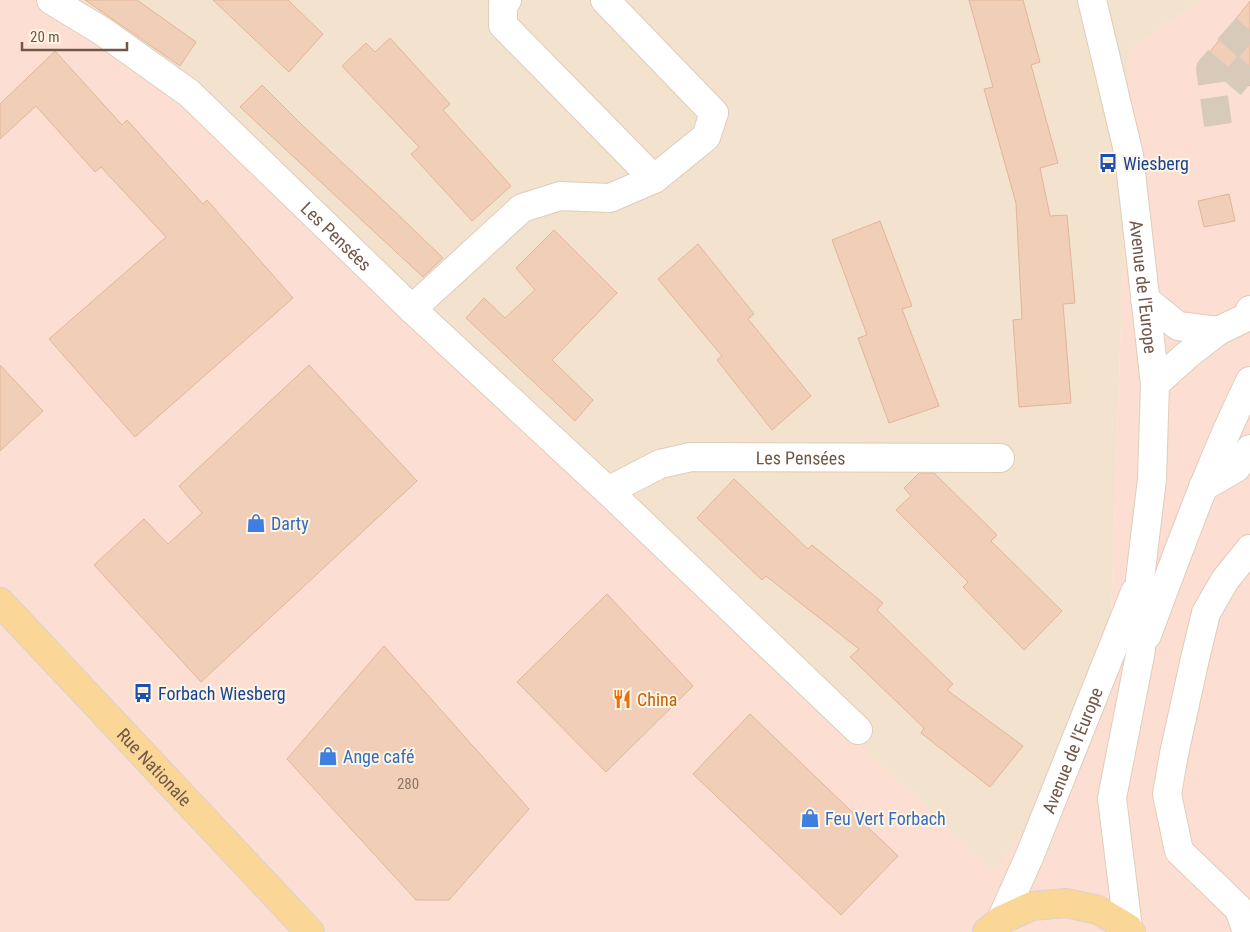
<svg xmlns="http://www.w3.org/2000/svg" width="1250" height="932" viewBox="0 0 1250 932" font-family="'Roboto Condensed',sans-serif">
	<style>
		.residential { fill: #f3e2cd }
		.commercial { fill: #fcdfd2 }
		.building { fill: #f0ceb7; stroke: #e2b598 }
		.lines { fill: none; stroke-linecap: round; stroke-linejoin: round }
		.minor-tunnel { stroke: #d8cab9; stroke-width: 28; stroke-dasharray: 28 14; stroke-linecap: butt }
		.minor-casing { stroke: #dfcdbb; stroke-width: 30 }
		.major-casing { stroke: #dad3cf; stroke-width: 30 }
		.minor { stroke: #fff; stroke-width: 28 }
		.major { stroke: #fad697; stroke-width: 28 }
		.labels { text-anchor: middle; dominant-baseline: central; stroke-width: 4; stroke-linejoin: round; paint-order: stroke }
		.number-label { font-size: 15px; fill: #917564 }
		.transit-label { font-size: 18px; fill: #164399; stroke: #fff5e4; text-anchor: start }
		.street-label { font-size: 18px; fill: #715748; stroke: #fff5e4 }
		.shop-label { font-size: 18px; fill: #366cbe; stroke: #fff5e4; text-anchor: start }
		.food-label { font-size: 18px; fill: #c56008; stroke: #fff5e4; text-anchor: start }
	</style>
	<rect width="100%" height="100%" fill="#fbf1df"/>
	<polygon class="residential" points="47,0 1201,0 1130,49 1108,710 994,873 192,111"/>
	<polygon class="commercial" points="0,0 38,0 192,111 994,872 1108,710 1130,49 1201,0 1250,0 1250,932 0,932"/>
	<g class="building">
		<polygon points="85,0 137,0 196,42 180,66"/>
		<polygon points="213,0 288,0 323,34 289,72"/>
		<polygon points="969,0 1023,0 1040,62 1031,65 1058,163 1040,168 1050,216 1067,215 1075,303 1063,304 1071,403 1019,407 1013,320 1022,319 1016,203 984,89 993,87"/>
		<polygon points="1250,1 1250,86 1209,53"/>
		<polygon points="390,38 450,104 443,110 511,186 472,221 411,154 419,147 342,66 366,43 375,52"/>
		<polygon points="55,51 122,125 127,120 203,204 207,200 293,298 135,437 49,339 166,237 101,167 95,172 36,106 0,139 0,104"/>
		<polygon points="262,85 302,125 389,206 443,258 423,277 240,107"/>
		<polygon points="1229,194 1235,221 1204,227 1198,201"/>
		<polygon points="880,221 912,306 902,309 939,406 889,423 858,338 867,335 832,240"/>
		<polygon points="554,230 617,293 552,360 593,400 575,421 466,318 484,298 505,318 535,290 516,268"/>
		<polygon points="698,244 754,314 748,319 811,396 772,430 717,360 722,356 658,279"/>
		<polygon points="0,365 43,411 0,451"/>
		<polygon points="309,365 417,481 201,682 94,565 144,519 168,544 202,513 179,486"/>
		<polygon points="919,473 934,473 997,535 991,541 1062,611 1024,650 963,587 968,582 896,510 911,496 904,488"/>
		<polygon points="734,479 808,549 812,545 883,603 877,610 953,684 947,690 1023,746 990,787 921,733 924,728 850,657 859,649 766,576 762,580 697,518"/>
		<polygon points="607,594 693,686 606,772 517,682"/>
		<polygon points="384,646 529,809 449,900 416,900 287,759"/>
		<polygon points="750,714 898,856 841,915 693,774"/>
	</g>
	<g class="lines">
		<g class="minor-tunnel">
			<polyline points="1230,86 1250,63"/>
			<polyline points="1218,125 1210,69 1250,23"/>
		</g>
		<g class="minor-casing">
			<g id="minor">
				<path id="s1" d="M 51,0 L 102,31 L 189,93 L 412,309 L 608,491 L 858,730"/>
				<polyline points="507,0 503,4 503,25 654,179"/>
				<path id="s2" d="M 1092,0 L 1129,155 L 1155,384 L 1152,479 L 1140,579 L 1141,650 L 1112,798 L 1128,928"/>
				<polyline points="1145,299 1178,326 1218,331"/>
				<polyline points="412,309 522,208 560,196 610,198 654,179 706,137 714,113 605,0"/>
				<polyline points="1155,384 1186,356 1218,331 1247,317 1250,310"/>
				<polyline points="1203,487 1236,468 1250,449"/>
				<path id="s3" d="M 608,491 L 660,464 L 691,457 L 1000,458"/>
				<path d="M 1147,635 C 1179,550 1210,463 1250,381"/>
				<path id="s4" d="M 1001,920 L 1030,855 L 1135,592"/>
				<polyline points="1247,932 1239,909 1179,851 1167,794 1174,754 1194,663 1206,613 1225,580 1250,549"/>
			</g>
		</g>
		<g class="major-casing">
			<g id="major">
				<path id="s5" d="M 0,602 L 310,932"/>
				<polyline points="987,932 1001,920 1032,906 1066,903 1098,910 1128,928 1131,932"/>
			</g>
		</g>
		<use href="#minor" class="minor"/>
		<use href="#major" class="major"/>
	</g>
	<defs>
		<g id="bus-bare" transform="scale(1.5)"><path d="M-5-6H5V4H4V6H2V4H-2V6H-4V4H-5ZM-3.5-4V0h7V-4ZM-3.5 1.2v1.5H-2V1.2ZM2 1.2v1.5H3.5V1.2Z" fill="#1a4fb4" stroke="#fff5e4" stroke-width="2.5" paint-order="stroke"/></g>
		<g id="shop-bare" transform="scale(1.5)"><path d="M-5-2.5h2.3a2.7 3.5 0 0 1 5.4 0H5L5.5 6h-11ZM-1.5-2.5h3a1.5 2.3 0 0 0-3 0Z" fill="#3f7fe0" stroke="#fff5e4" stroke-width="2.5" paint-order="stroke"/></g>
		<g id="restaurant-bare" transform="scale(1.5)"><path d="M-5-6h1v4h1v-4h1v4h1v-4h1v5L-1.5 .5V6h-2V.5L-5-1ZM5-6V6H3V1.5H1.5Q1.5-4 5-6Z" fill="#e8710a" stroke="#fff5e4" stroke-width="2.5" paint-order="stroke"/></g>
	</defs>
	<g fill-rule="evenodd">
		<use href="#bus-bare" x="1108" y="163"/>
		<use href="#shop-bare" x="256" y="523"/>
		<use href="#bus-bare" x="143" y="693"/>
		<use href="#restaurant-bare" x="622" y="699"/>
		<use href="#shop-bare" x="328" y="756"/>
		<use href="#shop-bare" x="810" y="818"/>
	</g>
	<g class="labels">
		<g class="number-label">
			<text x="408" y="784">280</text>
		</g>
		<g class="transit-label">
			<text x="1123" y="163">Wiesberg</text>
			<text x="158" y="693">Forbach Wiesberg</text>
		</g>
		<g class="street-label">
			<text stroke="none"><textPath href="#s1" startOffset="372">Les Pensées</textPath></text>
			<text stroke="none"><textPath href="#s2" startOffset="292">Avenue de l'Europe</textPath></text>
			<text stroke="none"><textPath href="#s3" startOffset="200">Les Pensées</textPath></text>
			<text stroke="none"><textPath href="#s4" startOffset="184">Avenue de l'Europe</textPath></text>
			<text stroke="none"><textPath href="#s5" startOffset="226">Rue Nationale</textPath></text>
		</g>
		<g class="shop-label">
			<text x="271" y="523">Darty</text>
			<text x="343" y="756">Ange café</text>
			<text x="825" y="818">Feu Vert Forbach</text>
		</g>
		<g class="food-label">
			<text x="637" y="699">China</text>
		</g>
	</g>
	<path d="M22 42v8h105v-8" fill="none" stroke="#715748" stroke-width="2.5"/>
	<text x="30" y="42" font-size="15" fill="#715748" stroke="#fff5e4" stroke-width="4" paint-order="stroke">20 m</text>
</svg>
